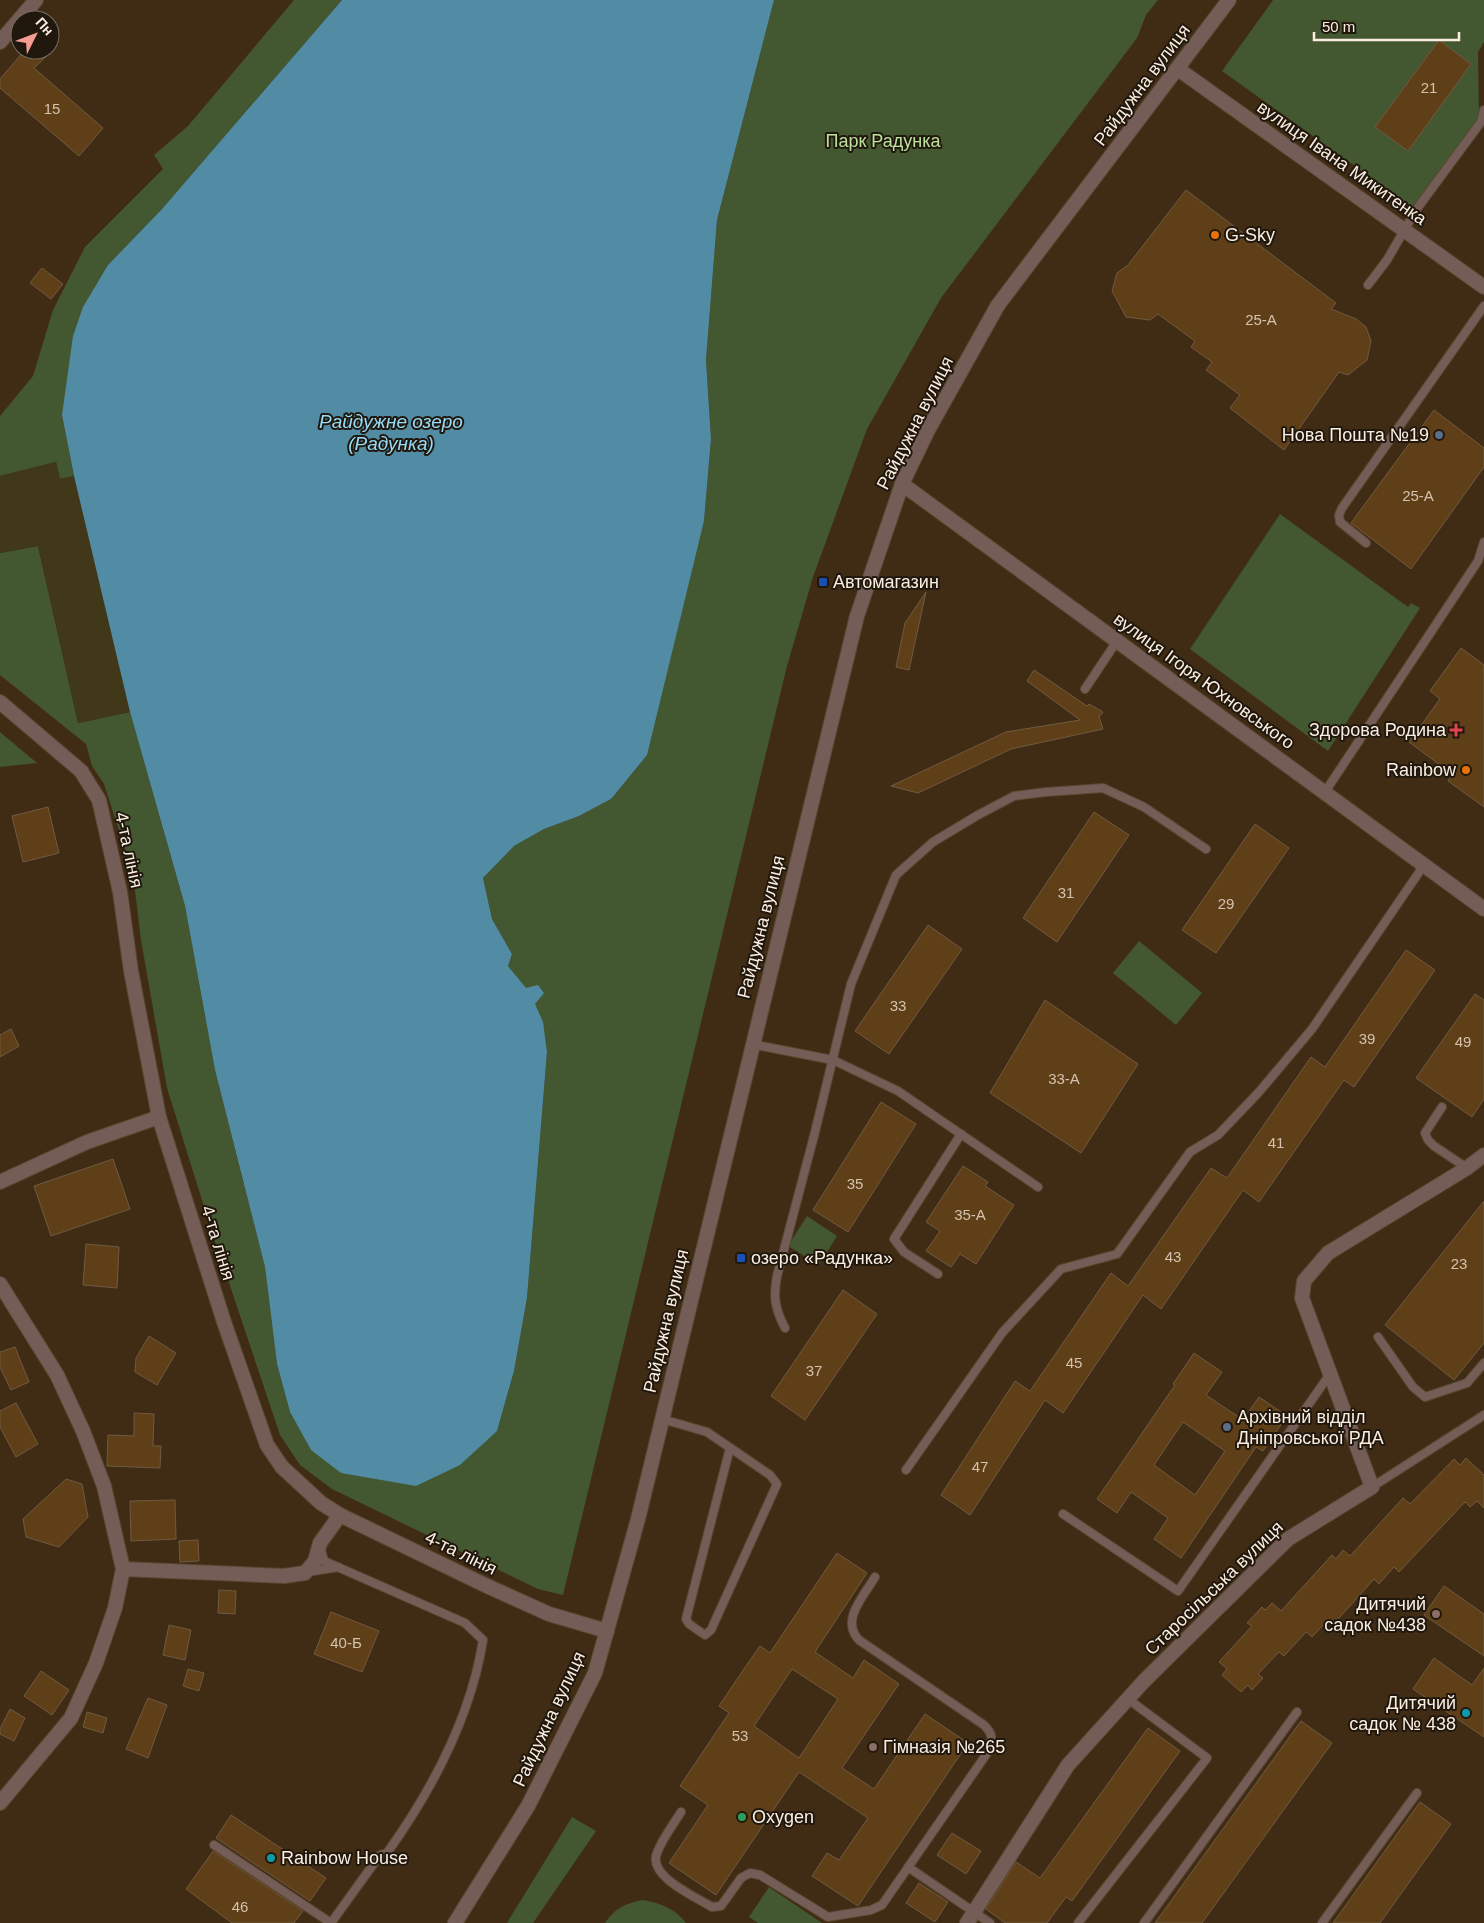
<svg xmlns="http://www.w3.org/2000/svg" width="1484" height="1923" viewBox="0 0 1484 1923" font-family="Arial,sans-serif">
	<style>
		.green { fill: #435731 }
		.sand { fill: #403818 }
		.water { fill: #528ca4 }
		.building { fill: #5f3f17; stroke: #705a41; fill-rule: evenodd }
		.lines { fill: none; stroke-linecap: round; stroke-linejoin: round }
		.service-casing { stroke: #5a4731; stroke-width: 10 }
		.minor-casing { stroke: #5a4731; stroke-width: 16 }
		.tertiary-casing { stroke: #5a4731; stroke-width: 16 }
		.service { stroke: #745d56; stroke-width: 8 }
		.minor { stroke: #745d56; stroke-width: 14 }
		.tertiary { stroke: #745d56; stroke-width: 14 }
		.food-dot { fill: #e8710a; stroke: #20170d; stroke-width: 2 }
		.service-dot { fill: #5c6f8a; stroke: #20170d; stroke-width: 2 }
		.transit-dot { fill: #1a4fb4; stroke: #20170d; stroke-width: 2 }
		.health-dot { fill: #e0444e; stroke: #20170d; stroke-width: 2 }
		.education-dot { fill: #8d6e63; stroke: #20170d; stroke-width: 2 }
		.culture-dot { fill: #0f9aa8; stroke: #20170d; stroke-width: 2 }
		.leisure-dot { fill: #2e9e5b; stroke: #20170d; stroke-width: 2 }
		.labels { text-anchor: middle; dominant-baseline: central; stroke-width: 4; stroke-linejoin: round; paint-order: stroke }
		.number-label { font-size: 15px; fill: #d4c2ae }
		.street-label { font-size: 18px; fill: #fbeee0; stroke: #20170d }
		.park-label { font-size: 18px; fill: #bbe19c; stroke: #20170d }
		.poi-label { font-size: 18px; fill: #fbeee0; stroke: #20170d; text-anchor: start }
		.water-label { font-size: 19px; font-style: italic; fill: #96dbf9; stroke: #20170d }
	</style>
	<rect width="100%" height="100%" fill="#402c15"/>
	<g class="green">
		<polygon points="294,0 342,0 162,209 108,265 62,415 74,476 60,479 56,462 0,476 0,416 33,376 53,310 85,247 163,169 154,155 188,126"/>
		<path d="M 774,0 L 1158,0 L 1146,15 L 1137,38 L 941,298 L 867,429 L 813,577 L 787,666 L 563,1595 L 538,1589 L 332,1489 L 300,1465 L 280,1435 L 211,1229 L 167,1088 L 141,940 L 133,874 L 104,784 L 92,766 L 86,744 L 0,675 L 0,553 L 38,546 L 78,723 L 130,712 L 185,906 L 215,1070 L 265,1267 L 277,1364 L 290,1412 L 311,1450 L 497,1431 L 514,1371 L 527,1298 L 547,1052 C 542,1011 534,998 508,966 L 512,954 L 492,919 L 483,878 L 514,846 L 544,829 L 579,816 L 611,799 L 679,619 L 704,521 L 711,439 L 706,360 L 717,220 Z"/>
		<polygon points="1273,0 1484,0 1484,42 1478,52 1479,119 1415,209 1222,71"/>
		<polygon points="1280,514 1408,607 1411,603 1420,608 1328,751 1190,649"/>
		<polygon points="0,732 37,763 0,767"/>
		<polygon points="1139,941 1202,993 1176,1025 1113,973"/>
		<polygon points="807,1216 837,1236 819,1265 788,1246"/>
		<polygon points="572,1817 596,1831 533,1923 507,1923"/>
		<polygon points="769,1887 822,1923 758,1923 749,1917"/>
		<path d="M 642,1900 C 661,1903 674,1908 686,1923 L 605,1923 C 615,1908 625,1904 642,1900 Z"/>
	</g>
	<polygon class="sand" points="56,462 60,479 74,476 130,712 78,723 38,546 0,553 0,476"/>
	<polygon class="water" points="342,0 774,0 717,220 706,360 711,439 704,521 647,755 611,799 579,816 544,829 514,846 483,878 492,919 512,954 508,966 526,988 538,985 544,993 535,1004 543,1022 547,1052 527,1298 514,1371 497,1431 460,1465 416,1486 341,1473 311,1450 290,1412 277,1364 265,1267 215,1070 185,906 130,712 74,476 62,415 73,336 83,307 108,265 162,209"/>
	<g class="building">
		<polygon points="1439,40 1471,64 1408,151 1375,127"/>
		<polygon points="25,50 53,50 34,68 103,128 79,156 0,88 0,79"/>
		<polygon points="1186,190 1336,303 1331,309 1356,319 1366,327 1371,341 1367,360 1348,375 1339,372 1284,450 1230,408 1240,395 1206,370 1212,362 1191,347 1195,341 1158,314 1150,320 1126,317 1112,291 1117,273 1128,265"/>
		<polygon points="42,268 63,284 51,299 30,283"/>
		<polygon points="1434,410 1484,448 1484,467 1411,569 1351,523"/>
		<polygon points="926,592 909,670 896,667 905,623"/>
		<polygon points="1461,648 1484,665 1484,807 1448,781 1452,774 1409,742 1440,699 1430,691"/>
		<polygon points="1034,670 1087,706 1089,704 1103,712 1099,717 1103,729 1011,749 918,793 891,786 1006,732 1080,720 1027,681"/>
		<polygon points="48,807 59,853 23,862 12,816"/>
		<polygon points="1094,812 1129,835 1057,942 1023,918"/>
		<polygon points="1255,824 1289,848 1216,953 1182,930"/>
		<polygon points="928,925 962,949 889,1054 855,1031"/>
		<polygon points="1406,950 1435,970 1354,1087 1344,1080 1259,1202 1243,1190 1161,1309 1143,1295 1063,1413 1045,1400 970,1515 941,1495 1015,1381 1030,1391 1111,1273 1128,1286 1211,1168 1227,1178 1311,1057 1325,1067"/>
		<polygon points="1475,994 1484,1000 1484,1099 1472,1117 1416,1078"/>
		<polygon points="1045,1000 1138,1064 1081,1153 990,1093"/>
		<polygon points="11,1029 19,1046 0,1057 0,1035"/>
		<polygon points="881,1102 916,1124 848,1232 813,1210"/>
		<polygon points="113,1159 130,1209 51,1236 34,1186"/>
		<polygon points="963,1166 988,1182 985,1186 1014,1205 976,1264 960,1254 951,1267 926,1251 940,1231 926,1222"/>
		<polygon points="1484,1201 1484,1343 1454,1380 1385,1325"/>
		<polygon points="86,1244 119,1247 117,1288 83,1285"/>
		<polygon points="843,1290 877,1314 805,1420 771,1396"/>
		<polygon points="149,1336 176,1353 157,1385 135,1372 136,1358"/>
		<polygon points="15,1347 29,1382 11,1390 0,1367 0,1352"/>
		<path d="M 1194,1353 L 1222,1372 L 1206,1395 L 1243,1420 L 1259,1397 L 1287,1416 L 1263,1451 L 1256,1447 L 1181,1558 L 1154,1539 L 1168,1518 L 1131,1492 L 1117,1513 L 1097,1499 L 1175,1385 L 1173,1384 ZM 1183,1422 L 1225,1451 L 1195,1495 L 1154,1465 Z"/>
		<polygon points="16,1403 38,1444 16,1457 0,1427 0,1411"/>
		<polygon points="134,1413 154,1414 153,1446 161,1446 160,1468 107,1466 108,1435 134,1436"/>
		<polygon points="1466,1458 1484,1475 1484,1508 1477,1501 1470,1507 1465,1502 1399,1572 1394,1567 1379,1584 1374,1579 1332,1626 1327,1621 1312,1637 1306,1632 1284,1656 1279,1652 1258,1674 1263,1678 1252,1690 1248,1685 1241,1692 1222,1675 1227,1669 1219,1662 1252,1626 1247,1623 1262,1607 1265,1610 1272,1603 1281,1611 1332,1555 1336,1559 1343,1550 1350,1556 1403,1498 1410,1504 1454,1459 1460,1465"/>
		<polygon points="66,1479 82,1484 88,1517 59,1547 26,1537 23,1519"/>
		<polygon points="175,1500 176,1539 131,1541 130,1501"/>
		<polygon points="198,1540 199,1561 180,1562 179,1541"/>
		<path d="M 837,1553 L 867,1573 L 815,1652 L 853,1678 L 864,1660 L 899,1684 L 842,1768 L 874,1789 L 925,1714 L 968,1743 L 858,1906 L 812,1876 L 827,1853 L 839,1860 L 868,1818 L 799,1772 L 716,1895 L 669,1863 L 708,1805 L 680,1786 L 729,1713 L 719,1706 L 746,1666 L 760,1646 L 770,1653 ZM 792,1669 L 838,1699 L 799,1758 L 754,1726 Z"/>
		<polygon points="1444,1586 1484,1614 1484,1656 1424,1615"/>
		<polygon points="219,1590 236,1591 235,1614 218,1613"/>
		<polygon points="331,1612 379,1631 362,1672 314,1654"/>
		<polygon points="169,1625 191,1630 185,1660 163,1655"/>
		<polygon points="1434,1658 1472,1685 1484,1668 1484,1737 1413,1689"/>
		<polygon points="188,1669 204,1673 199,1691 183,1686"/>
		<polygon points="41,1671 69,1690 52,1715 24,1696"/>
		<polygon points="148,1698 167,1705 148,1758 126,1749"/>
		<polygon points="10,1709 25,1718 14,1741 0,1734 0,1729"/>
		<polygon points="87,1712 107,1718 103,1733 83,1727"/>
		<polygon points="1301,1721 1332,1743 1202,1923 1155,1923"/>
		<polygon points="1148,1728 1180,1751 1072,1901 1066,1897 1047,1923 1005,1923 986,1909 1016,1862 1040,1878"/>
		<polygon points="1420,1802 1451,1824 1380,1923 1333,1923"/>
		<polygon points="231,1815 326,1878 310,1901 216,1838"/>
		<polygon points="952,1833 981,1851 966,1874 937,1855"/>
		<polygon points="213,1851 303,1911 294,1923 232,1923 186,1889"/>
		<polygon points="919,1883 948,1902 935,1922 906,1903"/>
	</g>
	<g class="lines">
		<g class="service-casing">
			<g id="service">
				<polyline points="1368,285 1387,260 1416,210 1481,122 1484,110"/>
				<polyline points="1366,543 1340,522 1339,515 1342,508 1484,306"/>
				<polyline points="1085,689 1117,641"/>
				<polyline points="1325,792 1478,561 1484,542"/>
				<polyline points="751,1044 833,1060 898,1091 1038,1187"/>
				<polyline points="1442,1107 1425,1133 1428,1140 1434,1146 1467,1168"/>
				<polyline points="938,1274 904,1252 894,1239 961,1134"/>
				<path d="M 785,1328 C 775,1309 773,1297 777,1276 L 814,1136 L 851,984 L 896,875 L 933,842 L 978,815 L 1014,796 L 1046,792 L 1103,788 L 1144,807 L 1206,849"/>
				<polyline points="1378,1337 1413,1387 1425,1397 1467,1383 1484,1363"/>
				<polyline points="662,1419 707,1432 770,1475 777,1484 711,1630 705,1635 689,1624 686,1619 730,1448"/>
				<polyline points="906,1470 1002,1333 1061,1269 1117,1254 1190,1152 1218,1135 1259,1092 1312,1029 1424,865"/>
				<polyline points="1372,1487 1484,1415"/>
				<polyline points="1063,1514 1178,1591 1330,1374"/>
				<path d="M 321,1550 L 324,1561 L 465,1623 L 483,1640 C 471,1716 432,1790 387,1853 L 380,1855 L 331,1923"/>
				<polyline points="307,1572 338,1567"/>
				<path d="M 681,1812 C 673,1825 662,1839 657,1853 C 647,1876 696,1897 712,1907 L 721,1906 L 741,1878 L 750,1873 L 760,1875 L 828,1917 L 871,1910 L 882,1905 L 990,1749 C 993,1738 992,1733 984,1725 L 859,1640 C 840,1620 864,1596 875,1577"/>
				<polyline points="214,1845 331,1923"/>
				<polyline points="908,1867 990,1923"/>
				<polyline points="1078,1923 1207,1758 1128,1699"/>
				<polyline points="1144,1923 1297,1712"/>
				<polyline points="1322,1923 1417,1793"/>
			</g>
		</g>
		<g class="minor-casing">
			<g id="minor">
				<polyline points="0,42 36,0"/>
				<polyline points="1178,69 1484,287"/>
				<polyline points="0,702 81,771 99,800 120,892 131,971 159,1117 224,1322 267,1445 282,1467 321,1503 340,1515 487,1586 549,1614 607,1631"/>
				<polyline points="0,1182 87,1142 159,1117"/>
				<polyline points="0,1284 57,1375 83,1431 104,1486 123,1569 115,1608 96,1663 71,1718 0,1803"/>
				<polyline points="123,1569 284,1576 305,1573 315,1561 320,1543 340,1515"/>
				<polyline points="967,1923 1068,1765 1144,1681 1288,1539 1372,1487 1302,1298 1304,1281 1328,1253 1467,1168 1484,1155"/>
			</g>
		</g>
		<g class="tertiary-casing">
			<g id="tertiary">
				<polyline points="902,484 1484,909"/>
				<polyline points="455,1923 528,1806 595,1673 638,1519 857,616 902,484 928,430 998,305 1229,0"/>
			</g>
		</g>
		<use href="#service" class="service"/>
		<use href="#minor" class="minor"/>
		<use href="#tertiary" class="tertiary"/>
	</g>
	<g class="food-dot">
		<circle cx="1215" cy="235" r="5"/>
		<circle cx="1466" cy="770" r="5"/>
	</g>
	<g class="service-dot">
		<circle cx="1439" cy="435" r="5"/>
		<circle cx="1227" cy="1427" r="5"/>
	</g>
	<g class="transit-dot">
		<rect x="818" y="577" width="10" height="10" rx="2.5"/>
		<rect x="736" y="1253" width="10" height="10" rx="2.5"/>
	</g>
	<path class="health-dot" d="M1453.5 722.5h5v5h5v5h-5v5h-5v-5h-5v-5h5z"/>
	<g class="education-dot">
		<circle cx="1436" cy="1614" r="5"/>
		<circle cx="873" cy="1747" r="5"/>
	</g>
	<g class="culture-dot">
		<circle cx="1466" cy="1713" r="5"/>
		<circle cx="271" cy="1858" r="5"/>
	</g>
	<circle class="leisure-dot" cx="742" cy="1817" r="5"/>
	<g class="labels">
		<g class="number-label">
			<text x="1429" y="87">21</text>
			<text x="52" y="108">15</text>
			<text x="1261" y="319">25-А</text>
			<text x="1418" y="495">25-А</text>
			<text x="1066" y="892">31</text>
			<text x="1226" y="903">29</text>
			<text x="898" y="1005">33</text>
			<text x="1367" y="1038">39</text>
			<text x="1463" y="1041">49</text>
			<text x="1064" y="1078">33-А</text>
			<text x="1276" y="1142">41</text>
			<text x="855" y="1183">35</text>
			<text x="970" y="1214">35-А</text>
			<text x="1173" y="1256">43</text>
			<text x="1459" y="1263">23</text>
			<text x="1074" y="1362">45</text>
			<text x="814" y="1370">37</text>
			<text x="980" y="1466">47</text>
			<text x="346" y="1642">40-Б</text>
			<text x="740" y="1735">53</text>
			<text x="240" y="1906">46</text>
		</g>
		<g class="street-label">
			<text transform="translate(1142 85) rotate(-53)">Райдужна вулиця</text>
			<text transform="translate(1342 163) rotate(35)">вулиця Івана Микитенка</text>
			<text transform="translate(915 423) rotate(-63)">Райдужна вулиця</text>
			<text transform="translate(1204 681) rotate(36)">вулиця Ігоря Юхновського</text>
			<text transform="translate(129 850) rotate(78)">4-та лінія</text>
			<text transform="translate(761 927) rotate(-76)">Райдужна вулиця</text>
			<text transform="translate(218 1243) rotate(73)">4-та лінія</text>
			<text transform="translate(666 1321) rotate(-77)">Райдужна вулиця</text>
			<text transform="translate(461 1553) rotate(26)">4-та лінія</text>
			<text transform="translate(1214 1588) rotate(-44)">Старосільська вулиця</text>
			<text transform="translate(549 1719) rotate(-65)">Райдужна вулиця</text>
		</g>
		<g class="park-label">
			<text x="883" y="141">Парк Радунка</text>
		</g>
		<g class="poi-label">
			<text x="1225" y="235">G-Sky</text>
			<text x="1429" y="435" text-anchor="end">Нова Пошта №19</text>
			<text x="833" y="582">Автомагазин</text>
			<text x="1446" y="730" text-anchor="end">Здорова Родина</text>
			<text x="1456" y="770" text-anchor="end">Rainbow</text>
			<text x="751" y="1258">озеро «Радунка»</text>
			<text x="1237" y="1417">Архівний відділ<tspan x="1237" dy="21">Дніпровської РДА</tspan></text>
			<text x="1426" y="1604" text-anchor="end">Дитячий<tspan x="1426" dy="21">садок №438</tspan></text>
			<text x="1456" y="1703" text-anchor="end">Дитячий<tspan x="1456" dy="21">садок № 438</tspan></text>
			<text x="883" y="1747">Гімназія №265</text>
			<text x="752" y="1817">Oxygen</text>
			<text x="281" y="1858">Rainbow House</text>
		</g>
		<g class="water-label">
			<text x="391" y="421">Райдужне озеро<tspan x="391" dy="22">(Радунка)</tspan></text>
		</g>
	</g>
	<g transform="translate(35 35) rotate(48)"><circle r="24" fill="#20170d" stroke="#786d61"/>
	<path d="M0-4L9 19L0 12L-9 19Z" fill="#f59c93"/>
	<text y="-8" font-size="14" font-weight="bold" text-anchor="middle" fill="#fbeee0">Пн</text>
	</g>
	<path d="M1314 32v8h145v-8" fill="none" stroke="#fbeee0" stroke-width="2.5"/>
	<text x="1322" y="32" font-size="15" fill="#fbeee0" stroke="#20170d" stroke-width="4" paint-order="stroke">50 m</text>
</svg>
